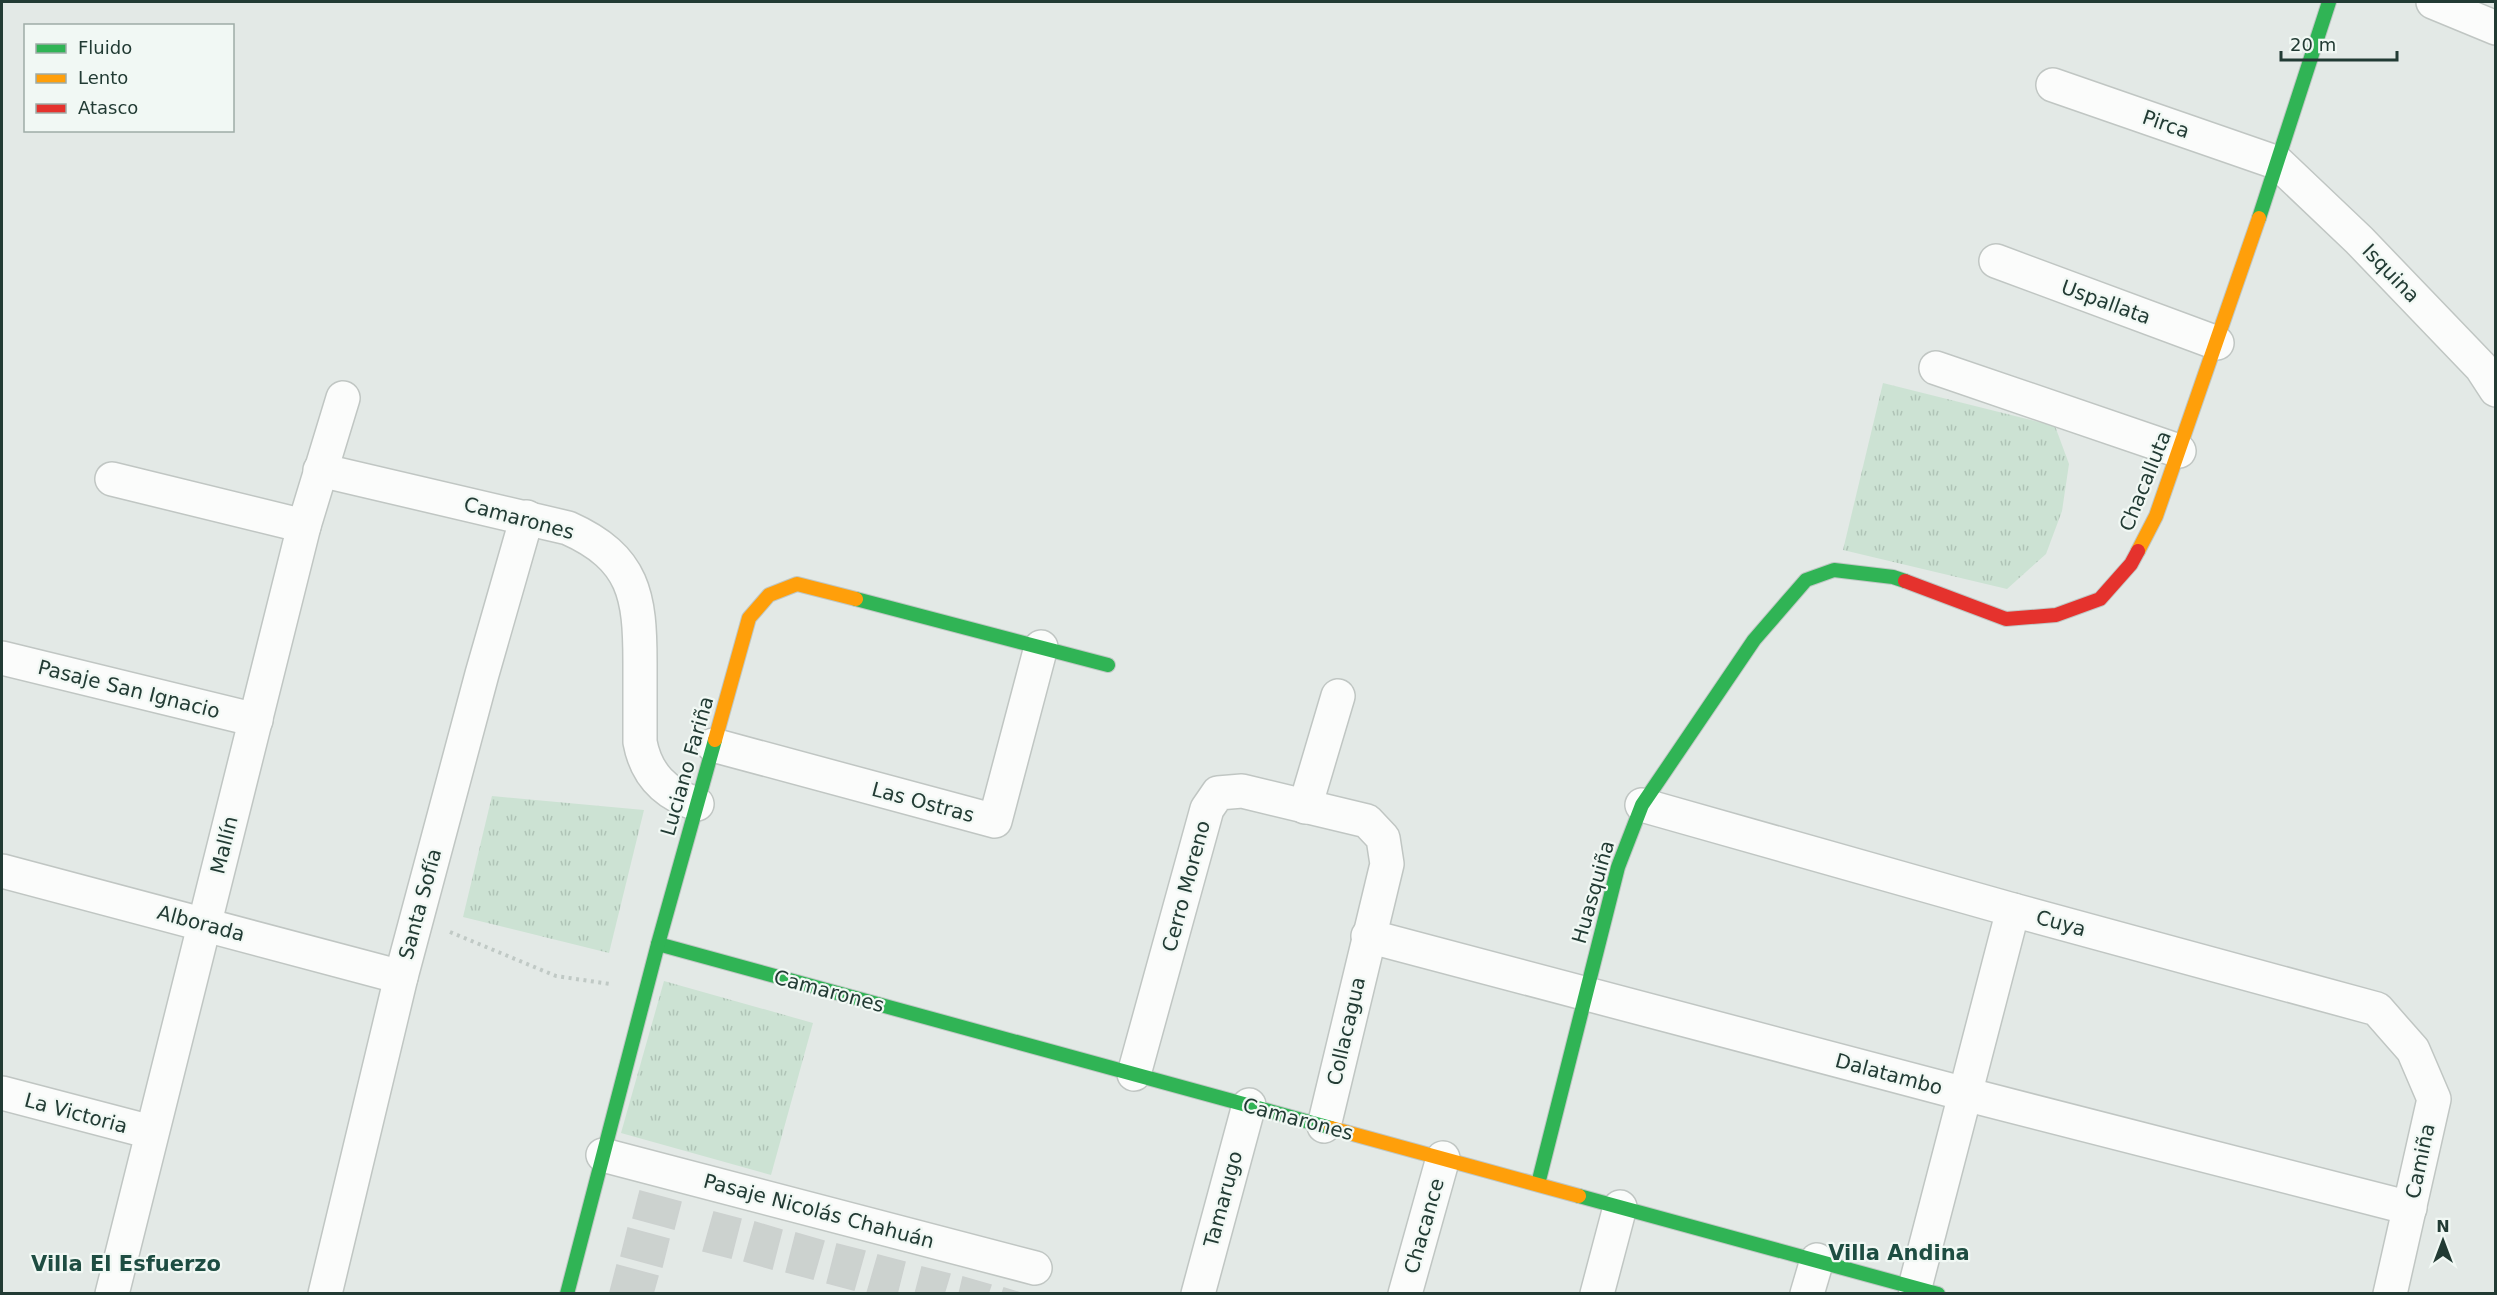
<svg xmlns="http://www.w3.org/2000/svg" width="2497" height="1295" viewBox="0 0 2497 1295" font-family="'DejaVu Sans',sans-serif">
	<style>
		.grass { fill: url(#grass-tufts) }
		.building { fill: #ccd2cf; stroke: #ccd1cf; stroke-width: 1.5 }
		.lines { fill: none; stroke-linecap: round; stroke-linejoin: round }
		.street-casing { stroke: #c0c6c3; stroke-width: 36 }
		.fast-casing { stroke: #bfc7c4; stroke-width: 16 }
		.slow-casing { stroke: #bfc7c4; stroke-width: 16 }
		.jam-casing { stroke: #bfc7c4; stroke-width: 16 }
		.path { stroke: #c0c9c5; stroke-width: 4; stroke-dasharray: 3 4.5; stroke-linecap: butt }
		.street { stroke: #fbfcfb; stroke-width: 33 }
		.fast { stroke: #30b455; stroke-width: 14 }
		.slow { stroke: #ff9f0a; stroke-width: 14 }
		.jam { stroke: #e5322d; stroke-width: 14 }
		.labels { text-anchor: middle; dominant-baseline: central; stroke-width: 4.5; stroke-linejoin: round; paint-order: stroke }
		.street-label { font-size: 20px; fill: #223b34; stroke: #f1f8f4 }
		.neighbourhood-label { font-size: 21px; font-weight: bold; fill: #1e4d42; stroke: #f1f8f4 }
	</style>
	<defs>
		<pattern id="grass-tufts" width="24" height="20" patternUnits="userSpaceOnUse" patternTransform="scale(1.5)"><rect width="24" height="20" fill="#cce2d3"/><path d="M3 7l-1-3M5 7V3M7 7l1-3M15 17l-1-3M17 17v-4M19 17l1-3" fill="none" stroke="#afc3b6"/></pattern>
	</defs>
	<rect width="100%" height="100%" fill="#e3e9e6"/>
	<g class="grass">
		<polygon points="1883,383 2055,426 2069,464 2062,511 2046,554 2007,589 1843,550"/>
		<polygon points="492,796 644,810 609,953 463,917"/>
		<polygon points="664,981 813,1023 771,1175 621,1133"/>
	</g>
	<g class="building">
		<polygon points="640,1191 681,1202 674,1229 633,1218"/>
		<polygon points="714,1212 741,1219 731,1258 703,1251"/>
		<polygon points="755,1222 782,1230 772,1269 744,1261"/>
		<polygon points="628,1228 669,1239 662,1267 621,1256"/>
		<polygon points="796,1233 824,1241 813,1279 786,1272"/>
		<polygon points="837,1244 865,1251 854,1290 827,1283"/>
		<polygon points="878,1255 905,1262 897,1294 867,1293"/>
		<polygon points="617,1265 658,1276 653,1294 610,1292"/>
		<polygon points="922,1267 950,1274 944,1294 915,1294"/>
		<polygon points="963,1277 991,1285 988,1294 959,1294"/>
		<polygon points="1004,1288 1024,1294 1002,1294"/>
	</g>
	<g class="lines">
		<g class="street-casing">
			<g id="street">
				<polyline points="2433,2 2496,28"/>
				<polyline points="2053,85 2278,163 2359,240 2481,367 2496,390"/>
				<polyline points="1996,261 2217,343"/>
				<polyline points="1936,368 2179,451"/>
				<path d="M 320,470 L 568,528 C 635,558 640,596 640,663 C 640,689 640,715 640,742 C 646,774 665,794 697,804"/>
				<polyline points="112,479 304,526"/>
				<polyline points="2,658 256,720"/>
				<polyline points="713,745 995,821 1041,647"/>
				<polyline points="1642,805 2013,910 2377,1009 2413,1050 2434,1099 2390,1294"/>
				<polyline points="1305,807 1338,696"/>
				<polyline points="2,871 401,977"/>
				<polyline points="1368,936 1965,1094 2410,1208"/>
				<polyline points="1134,1074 1207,809 1218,793 1242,791 1367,821 1383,838 1387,864 1324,1126"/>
				<polyline points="2,1093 151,1132"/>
				<polyline points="603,1155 1035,1268"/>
				<polyline points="1915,1287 2013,910"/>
				<polyline points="112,1294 304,526 343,398"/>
				<polyline points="325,1294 401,977 482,674 527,517"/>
				<polyline points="1198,1294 1249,1105"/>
				<polyline points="1405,1294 1443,1158"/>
				<polyline points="1597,1294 1620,1207"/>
				<polyline points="1807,1294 1817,1260"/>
			</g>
		</g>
		<g class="fast-casing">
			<g id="fast">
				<polyline points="2259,218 2329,2"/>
				<polyline points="856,599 1108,665"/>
				<polyline points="658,944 1331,1128"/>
				<polyline points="1538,1184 1618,867 1642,805 1754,640 1806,580 1834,570 1893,577 1905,581"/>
				<polyline points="1579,1196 1938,1294"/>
				<polyline points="567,1294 658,944 715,740"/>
			</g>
		</g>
		<g class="slow-casing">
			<g id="slow">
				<polyline points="2138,551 2156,516 2259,218"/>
				<polyline points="715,740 749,618 769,595 797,584 856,599"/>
				<polyline points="1331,1128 1579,1196"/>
			</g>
		</g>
		<g class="jam-casing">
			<polyline id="jam" points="1905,581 2006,619 2056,615 2100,599 2131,564 2138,551"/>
		</g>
		<polyline class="path" points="450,932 556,976 610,984"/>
		<use href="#street" class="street"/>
		<use href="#fast" class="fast"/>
		<use href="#slow" class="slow"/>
		<use href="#jam" class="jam"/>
	</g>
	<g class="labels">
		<g class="street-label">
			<text transform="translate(2166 124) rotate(19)">Pirca</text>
			<text transform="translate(2391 273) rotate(46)">Isquina</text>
			<text transform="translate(2106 302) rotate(20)">Uspallata</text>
			<text transform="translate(2145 481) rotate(-68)">Chacalluta</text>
			<text transform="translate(519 518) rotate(15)">Camarones</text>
			<text transform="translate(129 689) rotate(14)">Pasaje San Ignacio</text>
			<text transform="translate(687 766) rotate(-74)">Luciano Fariña</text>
			<text transform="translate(923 802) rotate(15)">Las Ostras</text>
			<text transform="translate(224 845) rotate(-76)">Mallín</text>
			<text transform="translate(1186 886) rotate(-75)">Cerro Moreno</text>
			<text transform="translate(1593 892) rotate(-74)">Huasquiña</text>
			<text transform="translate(420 904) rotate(-75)">Santa Sofía</text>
			<text transform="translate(201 923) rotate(15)">Alborada</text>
			<text transform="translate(2061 923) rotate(15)">Cuya</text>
			<text transform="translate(829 991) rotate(15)">Camarones</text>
			<text transform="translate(1346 1031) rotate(-77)">Collacagua</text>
			<text transform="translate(1889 1074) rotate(15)">Dalatambo</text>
			<text transform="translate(76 1113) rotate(15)">La Victoria</text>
			<text transform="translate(1298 1119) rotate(15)">Camarones</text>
			<text transform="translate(2420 1161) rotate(-78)">Camiña</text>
			<text transform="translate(1223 1199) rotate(-75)">Tamarugo</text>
			<text transform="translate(819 1211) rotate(15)">Pasaje Nicolás Chahuán</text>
			<text transform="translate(1424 1226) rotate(-74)">Chacance</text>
		</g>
		<g class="neighbourhood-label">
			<text x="1899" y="1253">Villa Andina</text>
			<text x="126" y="1264">Villa El Esfuerzo</text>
		</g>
	</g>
	<rect width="2497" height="1295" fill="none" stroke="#223b34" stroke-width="6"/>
	<rect x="24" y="24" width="210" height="108" fill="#f1f8f4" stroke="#9eaca7" stroke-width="1.5"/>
	<rect x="36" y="44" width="30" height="9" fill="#30b455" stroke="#9eaca7" stroke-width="1.5"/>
	<text x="78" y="54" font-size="18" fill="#223b34">Fluido</text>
	<rect x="36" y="74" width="30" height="9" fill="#ff9f0a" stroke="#9eaca7" stroke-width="1.5"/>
	<text x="78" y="84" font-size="18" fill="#223b34">Lento</text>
	<rect x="36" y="104" width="30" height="9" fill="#e5322d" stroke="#9eaca7" stroke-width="1.5"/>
	<text x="78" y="114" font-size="18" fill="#223b34">Atasco</text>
	<g transform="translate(2443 1241)" stroke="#f1f8f4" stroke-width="4.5" paint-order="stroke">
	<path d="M0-4.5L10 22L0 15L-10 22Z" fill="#223b34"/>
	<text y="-9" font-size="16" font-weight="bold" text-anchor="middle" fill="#223b34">N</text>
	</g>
	<path d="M2281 51v9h116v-9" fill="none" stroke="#223b34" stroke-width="3"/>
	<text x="2290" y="51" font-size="18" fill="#223b34" stroke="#f1f8f4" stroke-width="4.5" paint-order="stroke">20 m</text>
</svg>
